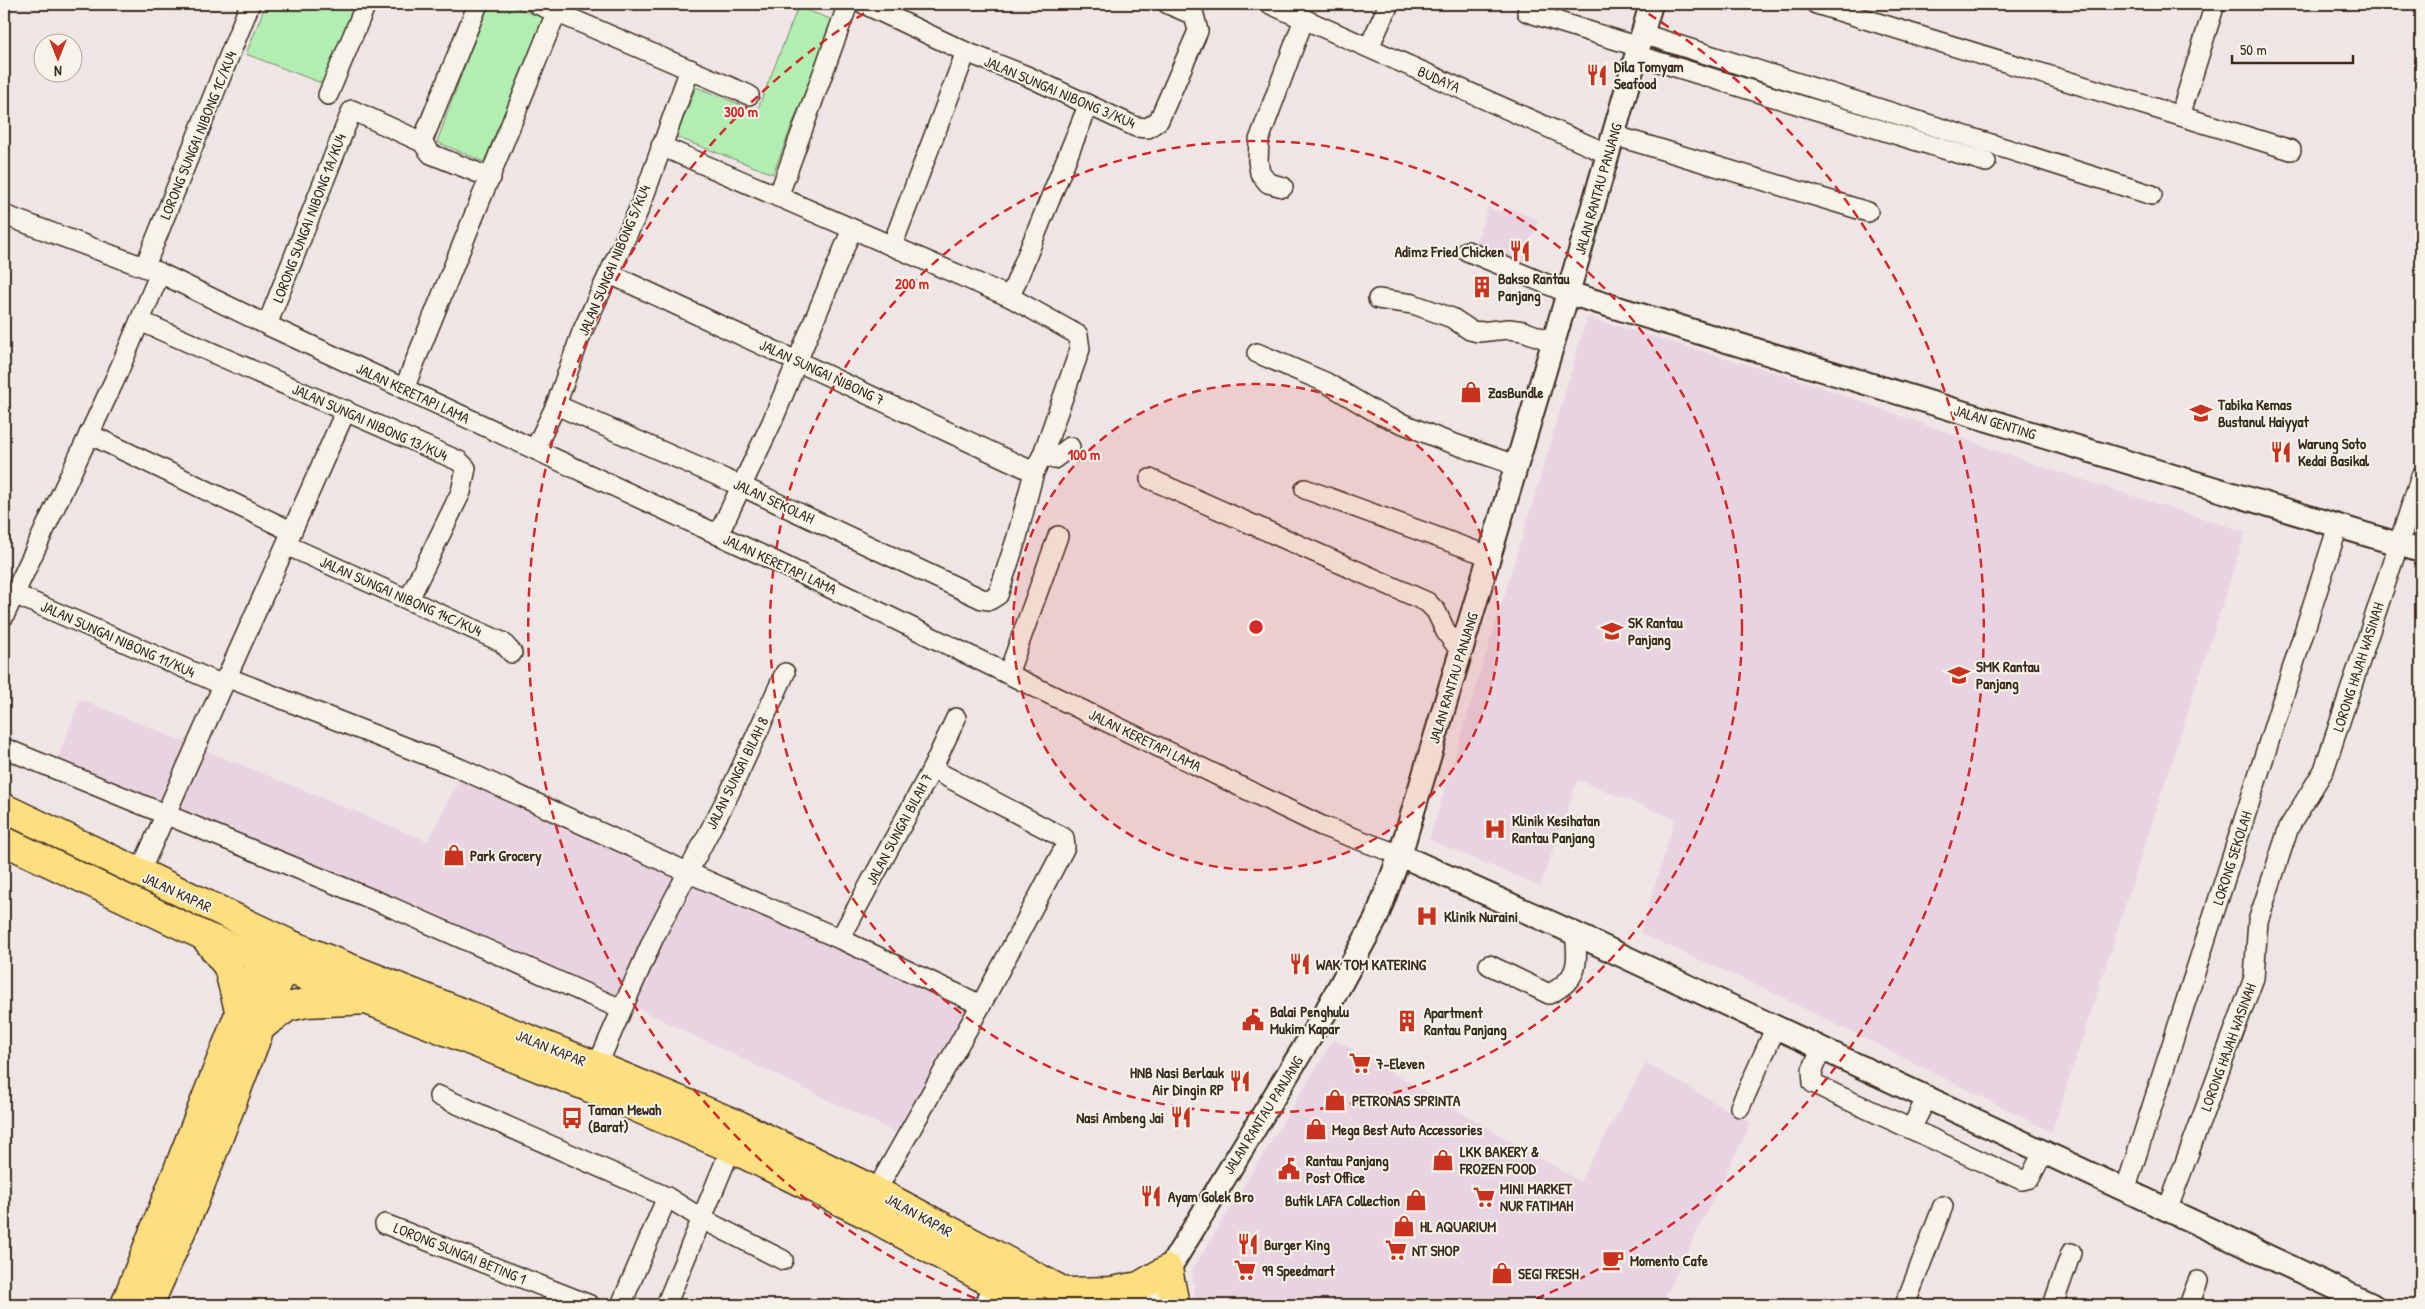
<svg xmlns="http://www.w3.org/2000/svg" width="2425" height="1309" viewBox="0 0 2425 1309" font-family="'Patrick Hand',sans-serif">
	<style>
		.built { fill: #e8d4e1 }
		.green { fill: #b2edb2; stroke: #768c68 }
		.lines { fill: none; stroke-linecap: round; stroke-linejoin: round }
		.minor-casing { stroke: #3b2a1e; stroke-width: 22 }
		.tertiary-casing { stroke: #3b2a1e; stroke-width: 26 }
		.trunk-casing { stroke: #3b2a1e; stroke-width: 31 }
		.motorway-casing { stroke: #3b2a1e; stroke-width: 31 }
		.minor { stroke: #f7f3e8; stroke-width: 19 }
		.tertiary { stroke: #f7f3e8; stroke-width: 22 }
		.trunk { stroke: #fddf80; stroke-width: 28 }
		.motorway { stroke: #fddf80; stroke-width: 28 }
		.ring { fill: none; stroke: #d62828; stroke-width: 2.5; stroke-dasharray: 9 6 }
		.labels { text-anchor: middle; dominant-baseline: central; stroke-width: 4; stroke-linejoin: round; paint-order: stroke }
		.poi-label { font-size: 15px; font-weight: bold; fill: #3b2a1e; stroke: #f7f3e8; text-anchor: start }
		.street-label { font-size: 15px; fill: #3b2a1e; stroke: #f7f3e8 }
		.centre { fill: #d62828; stroke: #f7f3e8; stroke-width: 2.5 }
		.ring-label { font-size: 15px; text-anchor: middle; font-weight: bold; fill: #d62828; stroke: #f7f3e8; stroke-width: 4; stroke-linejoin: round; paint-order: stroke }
	</style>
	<rect width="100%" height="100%" fill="#f0e5e5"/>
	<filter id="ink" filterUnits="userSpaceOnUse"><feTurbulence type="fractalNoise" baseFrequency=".02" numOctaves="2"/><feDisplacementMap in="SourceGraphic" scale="10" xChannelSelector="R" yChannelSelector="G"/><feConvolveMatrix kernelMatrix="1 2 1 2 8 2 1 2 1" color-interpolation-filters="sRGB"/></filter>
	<g filter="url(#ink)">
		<g class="built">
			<polygon points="1488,208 1499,212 1506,208 1538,219 1522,270 1474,247"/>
			<polygon points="1587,317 1807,382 2043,467 2246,532 2052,1132 1771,992 1640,933 1675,819 1578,780 1540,886 1429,840 1539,482"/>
			<polygon points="80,699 428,841 461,775 972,1008 901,1135 614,997 56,763"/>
			<polygon points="1334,1039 1580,1181 1646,1063 1751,1123 1661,1305 1195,1305 1192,1270"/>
		</g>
		<g class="green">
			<polygon points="266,4 357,4 324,84 246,54"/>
			<polygon points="487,4 506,4 544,18 484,162 437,142"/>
			<polygon points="798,7 833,20 773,174 676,137 696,87 757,111"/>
		</g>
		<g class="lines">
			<g class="minor-casing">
				<g id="minor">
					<polyline points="537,4 749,95"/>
					<polyline points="864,4 966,52 1027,76 1136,127 1148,128 1159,120 1198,31 1194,15 1168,4"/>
					<polyline points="1270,4 1608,154"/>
					<polyline points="1816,4 2291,150"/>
					<polyline points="1527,12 1639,47"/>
					<polyline points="1643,34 2152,195"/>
					<polyline points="1369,47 1389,4"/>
					<polyline points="1636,55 1986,162"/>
					<polyline points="328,95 366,4"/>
					<polyline points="2180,116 2215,4"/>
					<polyline points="1613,135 1868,212"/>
					<polyline points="422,142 478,4"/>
					<polyline points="1283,187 1268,183 1260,173 1258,161 1259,140 1304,19"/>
					<polyline points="778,197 848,4"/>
					<polyline points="4,215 160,273 267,325 764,556 1322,826 1400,855"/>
					<polyline points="892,246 966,52"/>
					<polyline points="1467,251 1568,293"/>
					<polyline points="145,266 250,4"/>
					<polyline points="610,274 1034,472"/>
					<polyline points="1010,297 1088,106"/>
					<polyline points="1378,299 1413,304 1452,318 1470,330 1478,332 1509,329 1523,331 1553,342"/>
					<polyline points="140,321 459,461 466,468 461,492 409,599"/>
					<polyline points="267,325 352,110 422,142 431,154 491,178"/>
					<polyline points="1257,353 1325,382 1379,414 1443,440 1515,465"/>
					<polyline points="404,389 556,13"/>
					<polyline points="556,405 741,486 982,599 990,600 998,595 1017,537 1034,472 1043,454 1080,349 1078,335 1010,297 661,146"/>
					<polyline points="89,434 291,531"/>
					<polyline points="535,449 556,405 582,332 640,207 690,69"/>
					<polyline points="1043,454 1054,459 1070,447"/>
					<polyline points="1150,479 1427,602 1436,611 1446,632 1461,652"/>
					<polyline points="1305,489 1489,556"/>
					<polyline points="718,535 772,422 852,229"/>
					<polyline points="286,545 502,642 512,653"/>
					<polyline points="14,594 223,685"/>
					<polyline points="4,616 116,377 160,273"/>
					<polyline points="1008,674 1058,536"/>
					<polyline points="226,677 459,768 687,872 840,939 981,1005"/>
					<polyline points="4,748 391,907 621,1009"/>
					<polyline points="139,874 346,410"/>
					<polyline points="840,939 932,769 956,718"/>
					<path d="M 1489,965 L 1549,994 C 1578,980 1579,964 1575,934"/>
					<polyline points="1821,1050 1812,1070 1813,1083 1837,1095 2022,1180 2030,1178 2043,1153"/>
					<polyline points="597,1066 654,937 729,794 785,673"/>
					<polyline points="439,1096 667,1197 702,1219 783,1260"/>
					<polyline points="1740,1107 1775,1029"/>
					<polyline points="1911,1129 1926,1099"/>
					<polyline points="876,1191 981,1005 1065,847 1064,838 932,769"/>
					<polyline points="2125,1191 2338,526"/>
					<polyline points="2167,1211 2254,978 2258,921 2289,827 2324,770 2421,476"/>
					<polyline points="385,1224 590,1305"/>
					<polyline points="621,1305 667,1197"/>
					<polyline points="666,1305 731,1148"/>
					<polyline points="984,1305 995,1285"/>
					<polyline points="1905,1305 1943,1206"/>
					<polyline points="2053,1305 2071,1253"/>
					<polyline points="2189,1305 2198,1281"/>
				</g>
			</g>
			<g class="tertiary-casing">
				<g id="tertiary">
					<polyline points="1568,293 2421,551"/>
					<polyline points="1400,855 1565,929 2372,1305"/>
					<polyline points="1147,1305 1325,1013 1376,919 1400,855 1568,293 1651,4"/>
				</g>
			</g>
			<g class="trunk-casing">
				<g id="trunk">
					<polyline points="4,808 292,945 597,1066 739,1125 876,1191 1089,1305"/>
					<polyline points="4,841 204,936 588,1087 731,1148 866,1214 1032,1305"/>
					<polyline points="1066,1292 1111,1291 1139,1286 1168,1269 1175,1305"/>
				</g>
			</g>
			<g class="motorway-casing">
				<g id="motorway">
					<polyline points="204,936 228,967 240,1014"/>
					<polyline points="262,1026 288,1007 306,1003 369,1000"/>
					<polyline points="125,1305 270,935"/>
					<polyline points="149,1305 194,1202 292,945"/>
				</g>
			</g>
			<use href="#minor" class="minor"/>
			<use href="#tertiary" class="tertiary"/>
			<use href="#trunk" class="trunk"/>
			<use href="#motorway" class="motorway"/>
		</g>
	</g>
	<circle cx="1256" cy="627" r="243" fill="#d62828" fill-opacity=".12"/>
	<g class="ring">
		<circle cx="1256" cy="627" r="243"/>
		<circle cx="1256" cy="627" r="486"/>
		<path d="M989 1304A728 728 0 0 1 876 6M1636 6A728 728 0 0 1 1523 1304"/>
	</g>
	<defs>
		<g id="restaurant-bare" transform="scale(1.725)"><path d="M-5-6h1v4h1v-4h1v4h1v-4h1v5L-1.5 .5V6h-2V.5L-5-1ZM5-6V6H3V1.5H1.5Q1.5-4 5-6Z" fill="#c8321e" stroke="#f7f3e8" stroke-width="2.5" paint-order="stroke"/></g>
		<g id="building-bare" transform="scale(1.725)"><path d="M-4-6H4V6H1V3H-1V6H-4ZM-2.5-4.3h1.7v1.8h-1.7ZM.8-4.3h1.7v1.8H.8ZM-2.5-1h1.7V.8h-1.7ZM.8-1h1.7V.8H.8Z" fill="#c8321e" stroke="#f7f3e8" stroke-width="2.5" paint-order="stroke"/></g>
		<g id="shop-bare" transform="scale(1.725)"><path d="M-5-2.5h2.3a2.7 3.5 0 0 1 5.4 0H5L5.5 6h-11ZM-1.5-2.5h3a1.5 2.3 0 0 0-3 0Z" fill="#c8321e" stroke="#f7f3e8" stroke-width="2.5" paint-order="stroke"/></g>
		<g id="school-bare" transform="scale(1.725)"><path d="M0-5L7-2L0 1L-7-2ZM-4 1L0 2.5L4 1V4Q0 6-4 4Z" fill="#c8321e" stroke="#f7f3e8" stroke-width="2.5" paint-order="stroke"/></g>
		<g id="hospital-bare" transform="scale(1.725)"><path d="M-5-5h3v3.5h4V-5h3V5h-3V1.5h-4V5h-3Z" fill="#c8321e" stroke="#f7f3e8" stroke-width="2.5" paint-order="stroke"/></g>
		<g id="civic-bare" transform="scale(1.725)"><path d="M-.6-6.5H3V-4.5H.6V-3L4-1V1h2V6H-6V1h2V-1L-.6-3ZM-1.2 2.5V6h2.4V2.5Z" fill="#c8321e" stroke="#f7f3e8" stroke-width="2.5" paint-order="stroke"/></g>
		<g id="supermarket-bare" transform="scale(1.725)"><path d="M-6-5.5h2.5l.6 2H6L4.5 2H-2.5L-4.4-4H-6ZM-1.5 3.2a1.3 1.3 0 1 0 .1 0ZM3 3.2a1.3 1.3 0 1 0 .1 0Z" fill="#c8321e" stroke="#f7f3e8" stroke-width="2.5" paint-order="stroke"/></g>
		<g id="bus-bare" transform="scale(1.725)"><path d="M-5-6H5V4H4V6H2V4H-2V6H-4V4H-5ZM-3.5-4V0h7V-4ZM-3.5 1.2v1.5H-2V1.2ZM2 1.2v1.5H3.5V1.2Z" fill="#c8321e" stroke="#f7f3e8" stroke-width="2.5" paint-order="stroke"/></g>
		<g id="cafe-bare" transform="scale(1.725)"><path d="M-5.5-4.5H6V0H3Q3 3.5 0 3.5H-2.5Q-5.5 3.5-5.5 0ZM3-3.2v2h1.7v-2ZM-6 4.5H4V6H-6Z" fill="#c8321e" stroke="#f7f3e8" stroke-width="2.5" paint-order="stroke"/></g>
	</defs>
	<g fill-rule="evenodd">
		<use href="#restaurant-bare" x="1597" y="75"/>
		<use href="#restaurant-bare" x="1520" y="251"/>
		<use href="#building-bare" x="1482" y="287"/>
		<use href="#shop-bare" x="1471" y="392"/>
		<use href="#school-bare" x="2201" y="413"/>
		<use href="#restaurant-bare" x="2281" y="452"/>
		<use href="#school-bare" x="1612" y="631"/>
		<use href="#school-bare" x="1959" y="675"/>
		<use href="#hospital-bare" x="1495" y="829"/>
		<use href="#shop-bare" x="454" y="855"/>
		<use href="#hospital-bare" x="1427" y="916"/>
		<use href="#restaurant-bare" x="1300" y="964"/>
		<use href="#civic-bare" x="1253" y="1020"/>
		<use href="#building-bare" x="1407" y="1021"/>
		<use href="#supermarket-bare" x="1360" y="1063"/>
		<use href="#restaurant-bare" x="1240" y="1081"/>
		<use href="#shop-bare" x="1335" y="1100"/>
		<use href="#restaurant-bare" x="1181" y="1117"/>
		<use href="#bus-bare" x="572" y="1118"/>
		<use href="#shop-bare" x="1316" y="1129"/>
		<use href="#shop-bare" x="1443" y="1160"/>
		<use href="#civic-bare" x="1289" y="1169"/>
		<use href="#restaurant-bare" x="1151" y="1196"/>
		<use href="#supermarket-bare" x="1484" y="1197"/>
		<use href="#shop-bare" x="1416" y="1200"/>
		<use href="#shop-bare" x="1404" y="1226"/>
		<use href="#restaurant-bare" x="1248" y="1244"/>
		<use href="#supermarket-bare" x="1396" y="1250"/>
		<use href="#cafe-bare" x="1613" y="1260"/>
		<use href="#supermarket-bare" x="1245" y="1270"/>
		<use href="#shop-bare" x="1502" y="1273"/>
	</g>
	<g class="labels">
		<g class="poi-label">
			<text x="1614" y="66">Dila Tomyam<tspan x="1614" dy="17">Seafood</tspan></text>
			<text x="1504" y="251" text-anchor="end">Adimz Fried Chicken</text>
			<text x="1498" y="278">Bakso Rantau<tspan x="1498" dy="17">Panjang</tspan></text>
			<text x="1488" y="392">ZasBundle</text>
			<text x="2218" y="404">Tabika Kemas<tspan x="2218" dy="17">Bustanul Haiyyat</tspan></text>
			<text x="2298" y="443">Warung Soto<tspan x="2298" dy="17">Kedai Basikal</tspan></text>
			<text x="1628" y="622">SK Rantau<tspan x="1628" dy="17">Panjang</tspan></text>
			<text x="1976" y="666">SMK Rantau<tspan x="1976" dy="17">Panjang</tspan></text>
			<text x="1512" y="820">Klinik Kesihatan<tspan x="1512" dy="17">Rantau Panjang</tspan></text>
			<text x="470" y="855">Park Grocery</text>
			<text x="1444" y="916">Klinik Nuraini</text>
			<text x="1316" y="964">WAK TOM KATERING</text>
			<text x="1270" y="1011">Balai Penghulu<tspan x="1270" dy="17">Mukim Kapar</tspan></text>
			<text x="1424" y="1012">Apartment<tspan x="1424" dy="17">Rantau Panjang</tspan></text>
			<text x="1376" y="1063">7-Eleven</text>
			<text x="1224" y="1072" text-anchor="end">HNB Nasi Berlauk<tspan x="1224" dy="17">Air Dingin RP</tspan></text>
			<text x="1352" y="1100">PETRONAS SPRINTA</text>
			<text x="588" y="1109">Taman Mewah<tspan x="588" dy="17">(Barat)</tspan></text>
			<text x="1164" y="1117" text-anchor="end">Nasi Ambeng Jai</text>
			<text x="1332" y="1129">Mega Best Auto Accessories</text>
			<text x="1460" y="1151">LKK BAKERY &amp;<tspan x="1460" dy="17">FROZEN FOOD</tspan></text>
			<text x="1306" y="1160">Rantau Panjang<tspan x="1306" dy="17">Post Office</tspan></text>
			<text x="1500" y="1188">MINI MARKET<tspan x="1500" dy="17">NUR FATIMAH</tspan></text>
			<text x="1168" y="1196">Ayam Golek Bro</text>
			<text x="1400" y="1200" text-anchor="end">Butik LAFA Collection</text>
			<text x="1420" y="1226">HL AQUARIUM</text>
			<text x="1264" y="1244">Burger King</text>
			<text x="1412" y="1250">NT SHOP</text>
			<text x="1630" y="1260">Momento Cafe</text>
			<text x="1262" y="1270">99 Speedmart</text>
			<text x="1518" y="1273">SEGI FRESH</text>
		</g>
		<g class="street-label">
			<text transform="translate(1439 79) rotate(24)">BUDAYA</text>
			<text transform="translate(1060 92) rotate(23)">JALAN SUNGAI NIBONG 3/KU4</text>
			<text transform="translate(198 135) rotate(-68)">LORONG SUNGAI NIBONG 1C/KU4</text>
			<text transform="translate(1598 189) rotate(-74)">JALAN RANTAU PANJANG</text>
			<text transform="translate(309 218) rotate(-69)">LORONG SUNGAI NIBONG 1A/KU4</text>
			<text transform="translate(614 260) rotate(-67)">JALAN SUNGAI NIBONG 5/KU4</text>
			<text transform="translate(822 372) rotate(25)">JALAN SUNGAI NIBONG 7</text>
			<text transform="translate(413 393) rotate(25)">JALAN KERETAPI LAMA</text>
			<text transform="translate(370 422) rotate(24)">JALAN SUNGAI NIBONG 13/KU4</text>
			<text transform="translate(1995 422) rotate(17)">JALAN GENTING</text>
			<text transform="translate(774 501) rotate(25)">JALAN SEKOLAH</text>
			<text transform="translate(780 564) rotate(25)">JALAN KERETAPI LAMA</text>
			<text transform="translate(401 596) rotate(24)">JALAN SUNGAI NIBONG 14C/KU4</text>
			<text transform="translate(118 639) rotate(24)">JALAN SUNGAI NIBONG 11/KU4</text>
			<text transform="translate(2358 667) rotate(-72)">LORONG HAJAH WASINAH</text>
			<text transform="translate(1453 678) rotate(-73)">JALAN RANTAU PANJANG</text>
			<text transform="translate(1145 740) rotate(26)">JALAN KERETAPI LAMA</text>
			<text transform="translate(737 773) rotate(-64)">JALAN SUNGAI BILAH 8</text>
			<text transform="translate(899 829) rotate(-62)">JALAN SUNGAI BILAH 7</text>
			<text transform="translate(2232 858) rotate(-72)">LORONG SEKOLAH</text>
			<text transform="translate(177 892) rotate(25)">JALAN KAPAR</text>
			<text transform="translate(2228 1047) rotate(-70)">LORONG HAJAH WASINAH</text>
			<text transform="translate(551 1048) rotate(22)">JALAN KAPAR</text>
			<text transform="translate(1263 1115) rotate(-58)">JALAN RANTAU PANJANG</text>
			<text transform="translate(919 1215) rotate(29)">JALAN KAPAR</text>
			<text transform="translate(460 1253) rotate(22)">LORONG SUNGAI BETING 1</text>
		</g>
	</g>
	<circle cx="1256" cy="627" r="8" class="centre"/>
	<g class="ring-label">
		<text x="741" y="117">300 m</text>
		<text x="912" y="289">200 m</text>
		<text x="1084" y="460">100 m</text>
	</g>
	<rect width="2425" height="1309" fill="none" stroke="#f7f3e8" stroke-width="20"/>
	<rect x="10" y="10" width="2405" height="1289" fill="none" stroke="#3b2a1e" stroke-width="2" filter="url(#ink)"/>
	<g transform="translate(58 58) rotate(180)"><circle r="24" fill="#f7f3e8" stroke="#aca397"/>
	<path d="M0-4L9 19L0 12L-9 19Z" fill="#c8321e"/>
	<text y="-8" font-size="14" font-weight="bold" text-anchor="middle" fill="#3b2a1e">N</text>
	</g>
	<path d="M2232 55v8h121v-8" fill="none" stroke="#3b2a1e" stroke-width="2.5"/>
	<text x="2240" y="55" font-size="15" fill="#3b2a1e" stroke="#f7f3e8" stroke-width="4" paint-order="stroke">50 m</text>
</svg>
